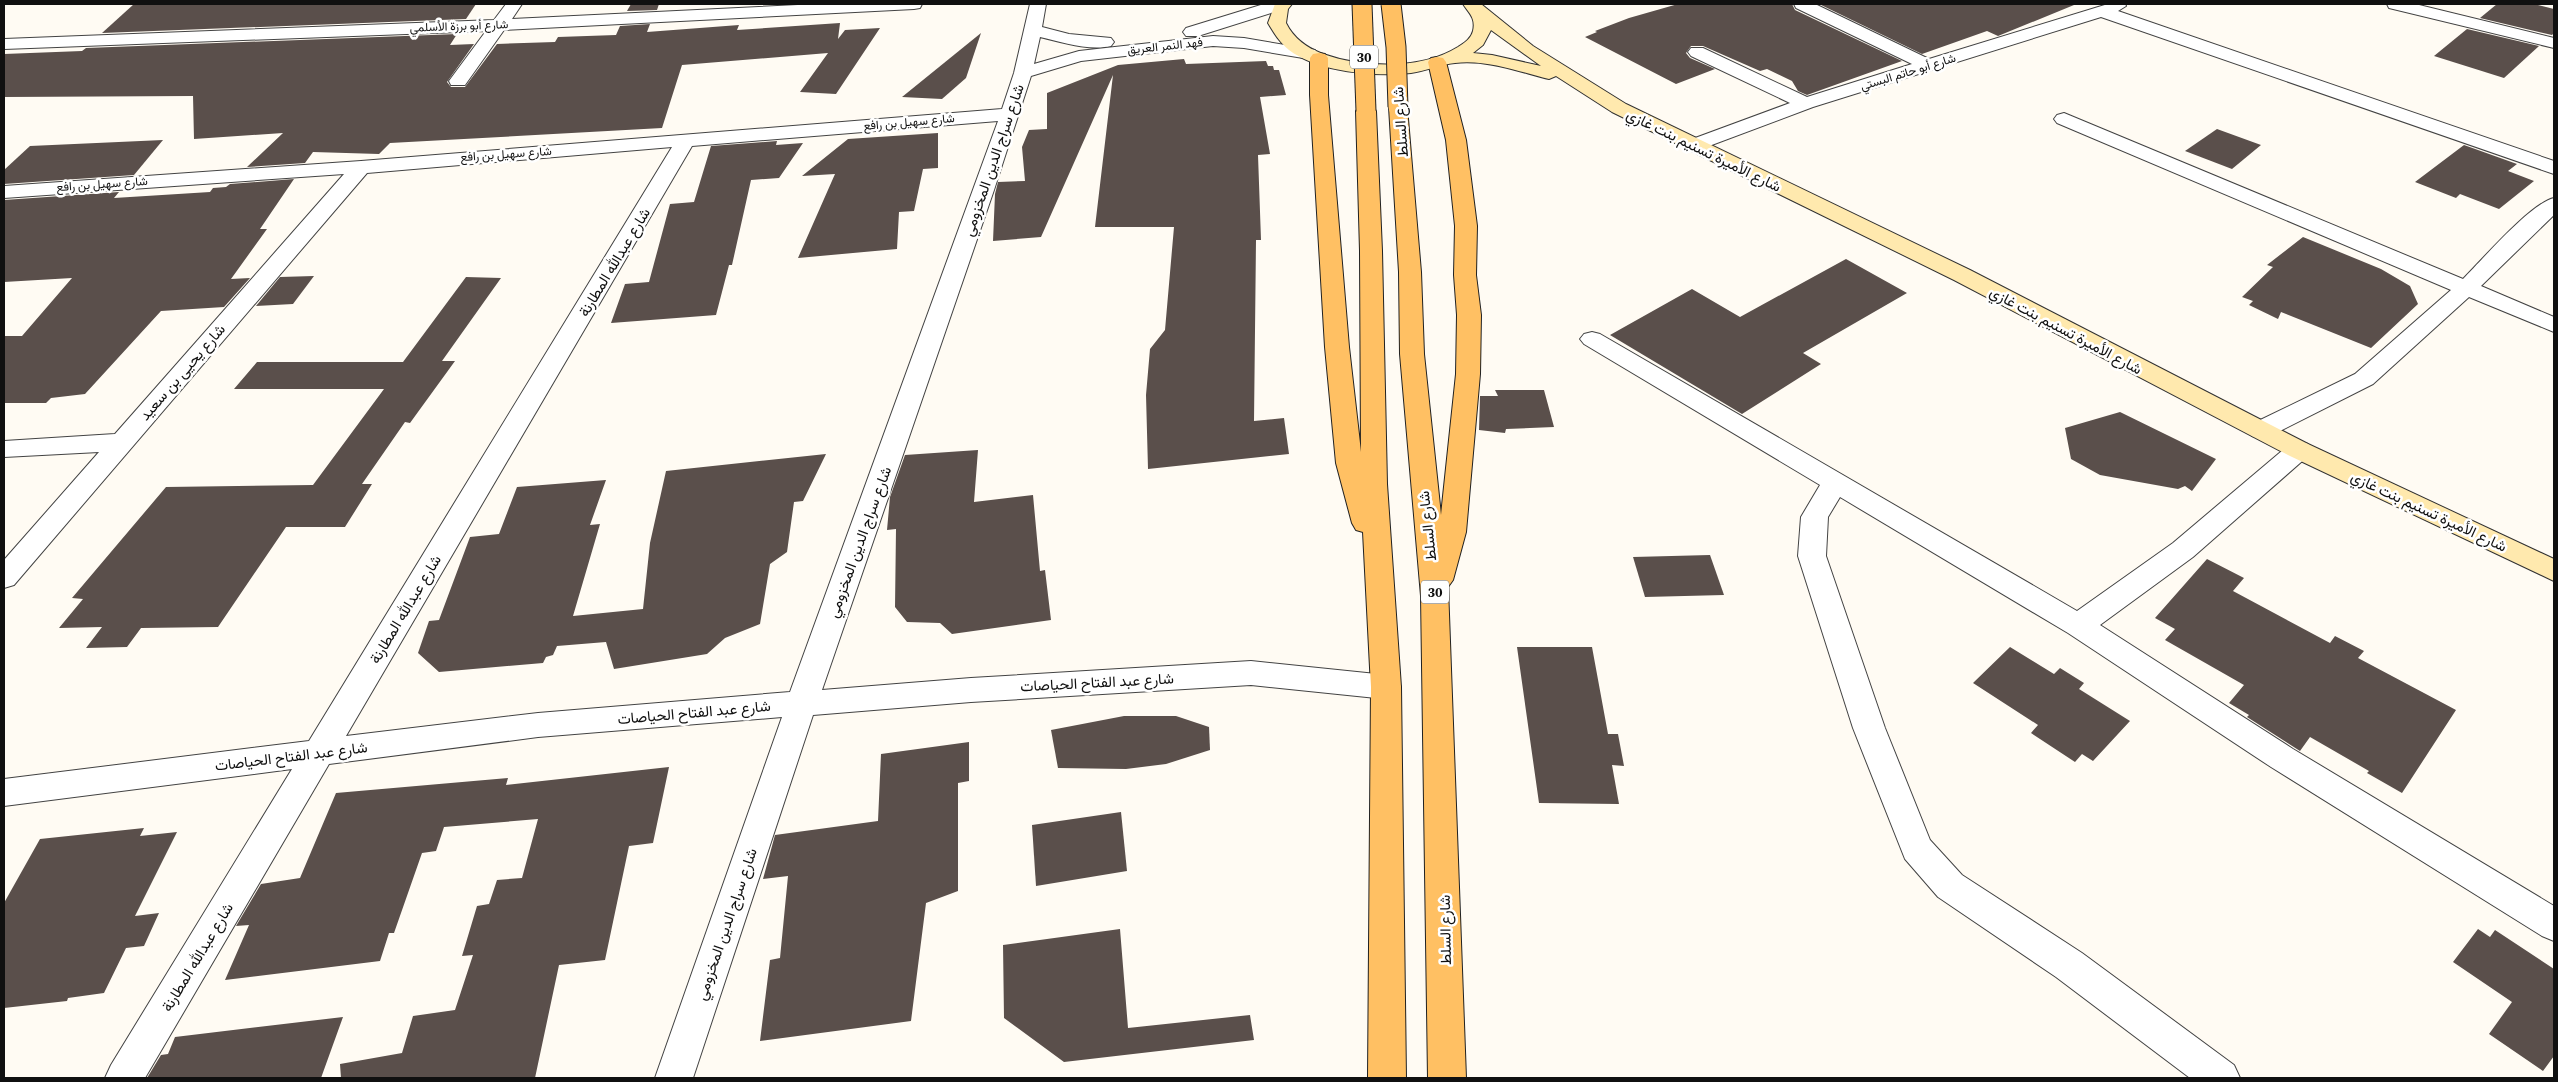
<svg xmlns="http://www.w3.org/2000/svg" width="2558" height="1082" viewBox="0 0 2558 1082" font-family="'Source Serif 4',Vazirmatn,serif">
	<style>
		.building { fill: #5a4f4b }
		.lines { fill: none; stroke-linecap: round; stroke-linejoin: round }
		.minor-casing { stroke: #434343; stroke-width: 2 }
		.secondary-casing { stroke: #323232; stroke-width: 2 }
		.primary-casing { stroke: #212121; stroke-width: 2 }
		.minor { fill: #fff; fill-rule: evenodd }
		.secondary { fill: #ffe9ae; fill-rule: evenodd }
		.primary { fill: #ffc063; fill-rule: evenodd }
		.primary-bridge-casing { stroke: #212121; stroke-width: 21; stroke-linecap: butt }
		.primary-bridge { stroke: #ffc063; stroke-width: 19 }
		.labels { text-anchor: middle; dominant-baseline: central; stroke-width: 5; stroke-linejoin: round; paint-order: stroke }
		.far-street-label { font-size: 12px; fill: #101010; stroke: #fff }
		.shield { fill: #fff; stroke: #585858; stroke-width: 1 }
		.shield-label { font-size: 14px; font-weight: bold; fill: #101010 }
		.street-label { font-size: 15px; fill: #101010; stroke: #fff }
	</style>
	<rect width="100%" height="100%" fill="#fffbf3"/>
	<g class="building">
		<polygon points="134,4 476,4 466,19 102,33"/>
		<polygon points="631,4 659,4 657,10 627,11"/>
		<polygon points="1678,4 1792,4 1795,10 1902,61 1807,95 1798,91 1792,81 1767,69 1760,71 1703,46 1691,46 1686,53 1690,58 1715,69 1676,84 1585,37 1597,32 1595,31 1629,18"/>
		<polygon points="1819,4 2074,4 2074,5 1998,36 1987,31 1922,54"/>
		<polygon points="2497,4 2534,4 2554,9 2554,33 2552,35 2480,18"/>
		<polygon points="840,23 838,39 845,30 880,28 836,94 800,92 828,53 682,65 662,128 390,143 379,154 313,152 305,163 247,167 283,133 194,139 193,96 4,97 4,54 82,51 86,48 457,34 450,45 474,44 447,82 451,87 465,87 497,44 555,42 558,37 616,35 620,26 650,24 647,32 739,25 737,30"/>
		<polygon points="2467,29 2539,46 2504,78 2434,56"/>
		<polygon points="981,33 966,78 942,99 902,97"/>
		<polygon points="1184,59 1186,64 1266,61 1268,66 1273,66 1274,70 1279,70 1286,95 1260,97 1270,154 1258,155 1261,240 1256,240 1254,421 1284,418 1289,454 1148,469 1146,395 1150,349 1165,330 1174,227 1095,227 1113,75 1041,237 993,241 995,194 998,182 1025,181 1022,147 1029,130 1047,129 1047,93 1118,65"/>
		<polygon points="2217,129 2261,145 2232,169 2185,151"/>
		<polygon points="938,133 938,168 923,169 914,211 899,212 897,249 798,258 835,174 802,176 848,139"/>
		<polygon points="163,140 134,175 4,184 4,170 30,146"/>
		<polygon points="777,141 776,145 803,143 779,178 751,180 732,265 729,265 716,315 611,323 625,284 649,282 670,204 694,202 711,146"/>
		<polygon points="2464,145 2517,164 2508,171 2534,181 2499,209 2460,194 2456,198 2415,182"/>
		<polygon points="294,179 260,229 267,229 231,279 250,278 224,307 161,311 85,394 51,398 46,403 4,403 4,336 22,336 72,278 4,282 4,200 119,192 114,198 210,192 213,188 226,187 230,184"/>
		<polygon points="2303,237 2381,269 2410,286 2418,304 2371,348 2281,312 2278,319 2249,305 2253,301 2242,297 2273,267 2267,265"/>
		<polygon points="1846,259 1907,293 1803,353 1821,364 1742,414 1610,335 1692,289 1740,317"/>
		<polygon points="314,276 293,304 256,306 280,277"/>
		<polygon points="466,277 501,278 442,361 455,361 410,423 405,422 362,484 372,484 345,527 286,527 218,627 141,628 127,647 86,648 102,627 59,628 83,599 72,598 166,487 313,485 384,389 234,389 257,362 403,362"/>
		<polygon points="1495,390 1544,390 1554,427 1506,429 1505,433 1479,430 1480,396 1498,396"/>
		<polygon points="2120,412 2216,459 2192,491 2185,486 2178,489 2100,475 2071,459 2065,428"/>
		<polygon points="978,450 974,502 1033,495 1040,571 1045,570 1051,620 952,634 940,623 907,622 895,607 896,529 887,530 890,497 905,455"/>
		<polygon points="826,454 803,501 794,502 787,552 770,564 760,624 725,638 707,654 614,669 606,642 557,646 553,655 546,657 543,663 439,672 418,653 429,621 439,620 470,537 499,534 517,487 606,480 590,525 600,524 573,616 643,609 650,543 666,471"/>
		<polygon points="1710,555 1724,595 1645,597 1633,557"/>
		<polygon points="2207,559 2244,578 2233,591 2330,643 2335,636 2364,651 2358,658 2456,710 2402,793 2367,773 2369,771 2310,737 2300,751 2247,717 2249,715 2229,703 2244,685 2165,640 2175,629 2155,618"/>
		<polygon points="1517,647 1592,647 1608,734 1618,734 1624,766 1612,765 1619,804 1539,803"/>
		<polygon points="2010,647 2054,674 2060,668 2084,683 2079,689 2130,721 2093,761 2082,754 2075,762 2031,733 2038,725 1973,683"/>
		<polygon points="1124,716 1176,716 1209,727 1210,750 1166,764 1126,769 1058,768 1051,730"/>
		<polygon points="969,742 969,781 958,783 958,891 926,903 911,1021 760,1041 770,960 780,958 788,876 763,879 775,835 878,821 881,754"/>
		<polygon points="669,767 653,843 629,846 605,960 559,965 535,1078 341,1078 340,1064 402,1053 413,1016 455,1010 473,955 462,956 477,906 489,904 497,880 522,878 538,819 444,827 436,851 422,853 394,933 389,933 380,961 225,980 249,925 236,926 261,884 300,878 336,793 508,778 506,785"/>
		<polygon points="1121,812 1127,871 1036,886 1032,825"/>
		<polygon points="144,828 140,836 177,832 135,916 159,913 144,946 126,948 104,993 68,998 67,1001 4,1008 4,903 40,839"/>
		<polygon points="1120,929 1128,1028 1250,1015 1254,1040 1064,1062 1004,1018 1003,945"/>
		<polygon points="2478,929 2490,937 2495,930 2554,969 2554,1056 2543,1071 2489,1034 2512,1002 2453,962"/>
		<polygon points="343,1017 321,1078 147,1078 161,1055 168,1054 175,1037"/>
	</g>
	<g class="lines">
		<g class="minor-casing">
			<g id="minor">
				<polygon points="506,4 522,4 512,19 818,4 922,4 920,8 914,9 504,30 465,85 451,85 449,81 486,31 4,49 4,39 494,20"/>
				<path d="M 1030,4 L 1046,4 L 1042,27 L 1069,34 L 1111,38 L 1114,42 L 1111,46 C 1089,51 1061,42 1040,37 L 1034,64 L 1079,51 L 1213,36 L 1244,38 L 1309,49 L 1315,50 L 1318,54 L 1315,58 L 1309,59 L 1244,48 L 1213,46 L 1081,61 L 1031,76 L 994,190 L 822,690 L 971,678 L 1251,661 L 1386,675 L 1397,679 L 1401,687 L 1397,695 L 1386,699 L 1251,685 L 971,702 L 813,715 L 693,1078 L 655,1078 L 782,717 L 538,737 L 329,764 L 145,1078 L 105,1078 L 111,1065 L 292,769 L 4,806 L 4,779 L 309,741 L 672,147 L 367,173 L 14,585 L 4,588 L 4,560 L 99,452 L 4,457 L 4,441 L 115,434 L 344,174 L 4,198 L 4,186 L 361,161 L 1002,109 L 1014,73 ZM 998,121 L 790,692 L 538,713 L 346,736 L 692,146 Z"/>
				<polygon points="1264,4 1289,4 1287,8 1198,36 1186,36 1183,32 1186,28"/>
				<polygon points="1794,4 1815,4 1929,59 2108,4 2125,4 2126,6 2118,11 2554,161 2554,174 2101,17 1813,107 1701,149 1687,149 1684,145 1687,141 1790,103 1691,56 1688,52 1691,48 1703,48 1807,97 1912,64 1796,8"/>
				<polygon points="2387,4 2415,4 2554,38 2554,48 2389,8"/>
				<path d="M 2064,113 L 2463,279 C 2482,260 2531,203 2554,198 L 2554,215 L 2481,286 L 2554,317 L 2554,332 L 2469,297 L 2373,384 L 2270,436 L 2261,438 L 2252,436 L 2248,430 L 2252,424 L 2355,374 L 2451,290 L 2057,123 L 2054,119 L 2057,115 Z"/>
				<polygon points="1592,332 1600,334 2077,611 2173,543 2290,444 2299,442 2308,444 2312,450 2308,456 2193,557 2100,625 2293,749 2554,906 2554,941 2542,936 2271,767 2068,633 1840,497 1828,517 1826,556 1885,728 1930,840 1962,875 2082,953 2234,1065 2240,1078 2190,1078 2056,977 1938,897 1905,859 1853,728 1798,556 1801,517 1820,485 1584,344 1580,339 1584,334"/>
			</g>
		</g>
		<g class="secondary-casing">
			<path id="secondary" d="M 1275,4 L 1292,4 L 1288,9 L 1286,23 C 1294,39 1307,48 1323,54 C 1363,68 1421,70 1458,47 C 1464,43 1471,39 1473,31 C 1476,18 1469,13 1463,4 L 1481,4 L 1533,46 L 1626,104 L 1970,270 L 2308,444 L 2554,559 L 2554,581 L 2290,456 L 1954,280 L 1612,112 L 1556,76 L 1549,79 C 1520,72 1486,59 1455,63 C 1441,64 1426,71 1411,73 C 1375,77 1318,72 1289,50 C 1280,43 1274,33 1268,23 ZM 1491,30 L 1541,66 L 1492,55 L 1473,53 L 1483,45 Z"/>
		</g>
		<g class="primary-casing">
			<g id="primary">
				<polygon points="1319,53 1325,54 1328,58 1328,95 1349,347 1361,452 1360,251 1356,111 1359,107 1373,107 1376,111 1382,251 1387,484 1401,687 1406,1078 1368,1078 1371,687 1363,532 1356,530 1352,523 1336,463 1325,347 1310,95 1310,58 1313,54"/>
				<polygon points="1437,57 1443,58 1446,62 1466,140 1477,226 1476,275 1481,315 1480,374 1466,532 1453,580 1448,587 1466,1078 1428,1078 1421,596 1400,354 1399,272 1389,107 1391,103 1405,103 1407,107 1421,272 1424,354 1441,515 1456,374 1457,315 1454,275 1455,226 1446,140 1428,62 1431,58"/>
			</g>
		</g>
		<use href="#minor" class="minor"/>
		<use href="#secondary" class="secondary"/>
		<use href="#primary" class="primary"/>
		<g class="primary-bridge-casing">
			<g id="primary-bridge">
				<polyline points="1362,4 1366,111"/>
				<polyline points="1391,4 1396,47 1398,107"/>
			</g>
		</g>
		<use href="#primary-bridge" class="primary-bridge"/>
	</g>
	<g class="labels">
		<g class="far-street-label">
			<text transform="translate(459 26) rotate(-2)">شارع أبو برزة الأسلمي</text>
			<text transform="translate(1165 46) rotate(-6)">فهد النمر العريق</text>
			<text transform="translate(1908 72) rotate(-17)">شارع أبو حاتم البستي</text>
			<text transform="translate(909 122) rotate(-5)">شارع سهيل بن رافع</text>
			<text transform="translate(506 154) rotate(-4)">شارع سهيل بن رافع</text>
			<text transform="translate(102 184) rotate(-4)">شارع سهيل بن رافع</text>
		</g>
		<g class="shield">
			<rect x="1350" y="45.5" width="28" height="23" rx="4"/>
			<rect x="1421" y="580.5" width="28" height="23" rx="4"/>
		</g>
		<g class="shield-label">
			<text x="1364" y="57">30</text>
			<text x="1435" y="592">30</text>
		</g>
		<g class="street-label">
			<text transform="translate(1400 122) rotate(-94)">شارع السلط</text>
			<text transform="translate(1704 150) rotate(26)">شارع الأميرة تسنيم بنت غازي</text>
			<text transform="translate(993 160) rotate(-71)">شارع سراج الدين المخزومي</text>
			<text transform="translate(614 262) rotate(-59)">شارع عبدالله المطارنة</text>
			<text transform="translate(2066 330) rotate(28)">شارع الأميرة تسنيم بنت غازي</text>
			<text transform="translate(182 372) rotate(-49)">شارع يحيى بن سعيد</text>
			<text transform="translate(2429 511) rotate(25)">شارع الأميرة تسنيم بنت غازي</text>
			<text transform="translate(1427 526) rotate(-96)">شارع السلط</text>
			<text transform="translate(859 542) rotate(-70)">شارع سراج الدين المخزومي</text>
			<text transform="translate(405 609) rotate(-59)">شارع عبدالله المطارنة</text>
			<text transform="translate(1097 682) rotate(-3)">شارع عبد الفتاح الحياصات</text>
			<text transform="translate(694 712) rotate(-5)">شارع عبد الفتاح الحياصات</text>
			<text transform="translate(291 756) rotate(-7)">شارع عبد الفتاح الحياصات</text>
			<text transform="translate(726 924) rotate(-71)">شارع سراج الدين المخزومي</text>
			<text transform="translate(1445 930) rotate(-91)">شارع السلط</text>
			<text transform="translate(197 957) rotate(-59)">شارع عبدالله المطارنة</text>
		</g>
	</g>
	<rect width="2558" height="1082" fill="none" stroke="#101010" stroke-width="10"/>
</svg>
